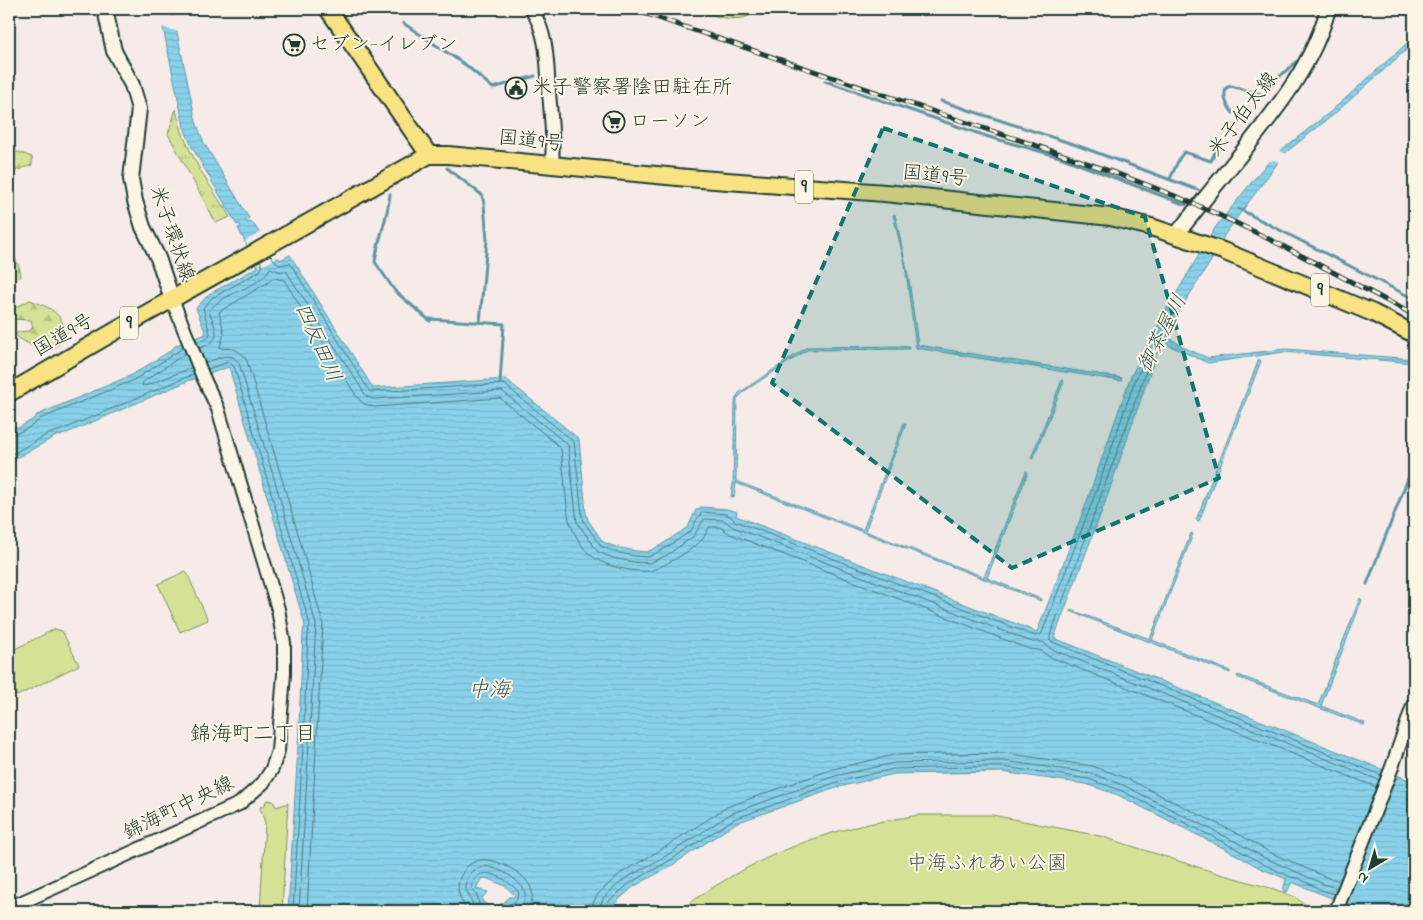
<svg xmlns="http://www.w3.org/2000/svg" width="1423" height="920" viewBox="0 0 1423 920" font-family="'Indie Flower','Klee One',sans-serif">
	<style>
		.grass { fill: url(#grass-tufts); stroke: #7a9064 }
		.forest { fill: url(#forest-firs); stroke: #7a9064 }
		.park { fill: #d5e295; stroke: #7a9064 }
		.water { fill: url(#water-rules); stroke: #5f96a2; fill-rule: evenodd }
		.pier { fill: #f6ebe8 }
		.lines { fill: none; stroke-linecap: round; stroke-linejoin: round }
		.shore { stroke: #4a797d; stroke-width: 1 }
		.stream { stroke: #5f96a2; stroke-width: 3 }
		.tertiary-casing { stroke: #1f3d34; stroke-width: 16 }
		.secondary-casing { stroke: #1f3d34; stroke-width: 18 }
		.trunk-casing { stroke: #1f3d34; stroke-width: 20 }
		.tertiary { stroke: #fcf5e5; stroke-width: 12 }
		.secondary { stroke: #fcf5e5; stroke-width: 14 }
		.trunk { stroke: #f8e281; stroke-width: 16 }
		.rail-casing { stroke: #1f3d34; stroke-width: 5 }
		.rail { stroke: #fcf5e5; stroke-width: 3; stroke-dasharray: 9; stroke-linecap: butt }
		.marked { fill: #0f766e; fill-opacity: 0.2; stroke: #0f766e; stroke-width: 4; stroke-dasharray: 10 6; stroke-linejoin: round }
		.labels { text-anchor: middle; dominant-baseline: central; stroke-width: 4; stroke-linejoin: round; paint-order: stroke }
		.shield { fill: #fcf5e5; stroke: #617469; stroke-width: 1 }
		.shield-label { font-size: 19px; font-weight: bold; fill: #1f3d34 }
		.poi-label { font-size: 20px; fill: #1f3d34; stroke: #fcf5e5; text-anchor: start }
		.street-label { font-size: 20px; fill: #1f3d34; stroke: #fcf5e5 }
		.park-label { font-size: 20px; fill: #435e47; stroke: #fcf5e5 }
		.water-label { font-size: 21px; font-style: italic; fill: #345b59; stroke: #fcf5e5 }
		.neighbourhood-label { font-size: 21px; fill: #1f3d34; stroke: #fcf5e5 }
	</style>
	<defs>
		<pattern id="grass-tufts" width="24" height="20" patternUnits="userSpaceOnUse" patternTransform="scale(1.25)"><rect width="24" height="20" fill="#d5e295"/><path d="M3 7l-1-3M5 7V3M7 7l1-3M15 17l-1-3M17 17v-4M19 17l1-3" fill="none" stroke="#b6c381"/></pattern>
		<pattern id="forest-firs" width="22" height="20" patternUnits="userSpaceOnUse" patternTransform="scale(1.25)"><rect width="22" height="20" fill="#d5e295"/><path d="M5 1l3.5 6h-7zM16 11l3.5 6h-7z" fill="#b6c381"/></pattern>
		<pattern id="water-rules" width="6" height="5" patternUnits="userSpaceOnUse" patternTransform="scale(1.25)"><rect width="6" height="5" fill="#8ad2eb"/><path d="M0 2.5h6" fill="none" stroke="#77b5ca"/></pattern>
	</defs>
	<rect width="100%" height="100%" fill="#f6ebe8"/>
	<filter id="ink" filterUnits="userSpaceOnUse"><feTurbulence type="fractalNoise" baseFrequency=".02" numOctaves="2"/><feDisplacementMap in="SourceGraphic" scale="10" xChannelSelector="R" yChannelSelector="G"/><feConvolveMatrix kernelMatrix="1 2 1 2 8 2 1 2 1" color-interpolation-filters="sRGB"/></filter>
	<g filter="url(#ink)">
		<path class="grass" d="M 176,109 C 184,150 208,182 230,217 L 216,223 L 168,134 Z"/>
		<g class="forest">
			<path d="M 695,9 L 761,9 C 740,26 717,17 695,9 Z"/>
			<polygon points="9,152 18,152 32,157 32,165 10,173 9,175"/>
			<path d="M 9,244 C 11,257 20,261 21,276 L 16,281 L 12,279 C 10,267 9,256 9,244 Z"/>
			<path d="M 30,300 C 51,308 60,311 67,334 C 65,338 61,344 56,346 C 45,352 22,343 15,334 L 19,332 L 29,331 L 33,327 L 31,320 L 9,319 L 9,311 Z"/>
		</g>
		<g class="park">
			<polygon points="186,571 208,620 180,632 158,584"/>
			<polygon points="55,629 62,631 79,665 17,696 9,679 9,652"/>
			<polygon points="268,800 273,801 276,807 288,803 282,911 260,911 265,823 260,807 265,805 266,801"/>
			<path d="M 919,815 L 992,815 L 1100,836 L 1220,874 L 1274,889 L 1295,897 L 1313,911 L 679,911 C 727,874 792,842 851,828 C 874,822 897,819 919,815 Z"/>
		</g>
		<g class="water">
			<path d="M 159,9 L 172,9 L 196,122 L 204,143 L 249,218 L 246,220 L 248,223 L 251,221 L 280,260 L 290,255 L 373,388 L 506,379 L 579,439 L 586,513 L 588,520 L 603,542 L 616,547 L 636,551 L 647,552 L 661,545 L 688,527 L 696,510 L 701,507 L 727,509 L 737,512 L 736,516 L 1037,632 L 1085,507 L 1130,378 L 1164,314 L 1215,228 L 1263,168 L 1280,151 L 1329,113 L 1414,37 L 1414,43 L 1332,116 L 1285,153 L 1225,234 L 1211,261 L 1169,327 L 1171,329 L 1168,337 L 1185,348 L 1208,358 L 1285,349 L 1414,359 L 1414,363 L 1284,352 L 1208,363 L 1168,345 L 1166,342 L 1162,344 L 1156,355 L 1107,497 L 1054,638 L 1414,782 L 1414,911 L 1363,911 L 1292,882 L 1287,892 L 1283,891 L 1286,879 L 1260,868 L 1233,853 L 1118,795 L 1086,784 L 1002,772 L 894,774 L 839,787 L 736,823 L 671,866 L 633,887 L 613,905 L 609,911 L 288,911 L 298,747 L 303,632 L 305,625 L 229,367 L 188,381 L 60,436 L 58,435 L 9,462 L 9,431 L 16,426 L 18,428 L 32,420 L 37,415 L 132,375 L 170,351 L 176,345 L 206,334 L 196,308 L 209,294 L 258,267 L 238,228 L 241,227 L 239,224 L 237,225 L 192,147 L 184,127 ZM 486,878 L 505,886 L 515,895 L 513,897 L 509,897 L 505,902 L 492,908 L 483,902 L 482,898 L 488,892 L 476,889 L 481,879 Z"/>
			<polygon points="895,214 909,280 918,345 1122,378 1121,381 916,348 905,264 893,215"/>
			<polygon points="909,346 909,349 807,350 746,390 737,399 736,481 863,530 904,423 906,424 865,531 984,577 1026,471 1028,472 987,578 1041,599 1041,601 736,483 734,497 731,497 733,484 735,404 736,398 739,393 807,347"/>
			<polygon points="1259,359 1261,361 1199,521 1196,520"/>
			<polygon points="1062,380 1064,381 1033,459 1031,458"/>
			<polygon points="1191,533 1193,534 1152,640 1230,671 1230,673 1070,611 1071,610 1150,639"/>
			<polygon points="1360,598 1362,600 1321,706 1365,723 1364,725 1237,677 1238,675 1318,705"/>
		</g>
		<g class="pier">
			<polygon points="158,11 176,17 179,32 161,27"/>
			<polygon points="1277,150 1287,154 1281,162 1274,160 1265,163"/>
			<polygon points="262,232 280,256 260,267 245,241"/>
		</g>
		<g class="lines">
			<g class="shore">
				<polyline points="270,255 279,265 290,263 370,392 504,384 574,442 582,515 584,522 601,546 615,552 635,556 648,557 664,549 691,531 697,519 702,512 726,514 730,516 735,521 1035,636 1040,635 1042,633 1096,492 1135,380 1146,359 1149,358 1150,361 1050,636 1050,641 1381,775"/>
				<polyline points="197,342 208,338 210,334 203,308 212,298 260,271 262,267 260,260"/>
				<path d="M 200,348 C 224,339 216,331 209,311 C 224,291 258,290 270,268 L 279,271 L 286,271 L 367,397 L 374,399 L 502,391 L 568,445 L 577,522 L 598,552 L 613,558 L 633,562 L 650,563 L 667,555 L 694,536 L 704,519 L 724,520 L 733,527 L 1032,642 L 1043,642 L 1051,649 L 1379,780"/>
				<polyline points="186,353 143,382 142,385 145,386 191,368"/>
				<path d="M 205,363 C 217,359 231,350 239,363 L 276,485 L 316,624 L 299,911"/>
				<polyline points="208,369 228,362 234,366 310,625 308,633 303,747 293,911"/>
				<path d="M 9,435 C 20,433 32,427 40,419 L 134,380 L 183,348"/>
				<polyline points="9,456 48,434 61,430 194,374"/>
				<path d="M 307,911 L 323,624 L 299,537 L 247,361 C 242,351 233,347 222,349 L 220,347 L 224,333 L 219,312 L 267,283 L 274,278 L 284,280 L 357,397 L 364,404 L 374,407 L 500,398 L 553,441 L 561,449 L 568,515 C 570,527 582,550 593,557 C 607,567 632,572 649,571 C 660,569 694,549 702,540 C 705,536 707,531 709,527 L 720,527 L 730,534 L 1029,649 L 1040,650 L 1048,656 L 1376,787"/>
				<path d="M 467,911 C 464,906 461,900 459,894 C 457,886 459,878 463,872 C 475,854 492,859 508,867 C 525,875 543,893 525,911"/>
				<path d="M 476,911 L 466,889 L 467,879 L 474,870 C 479,868 484,866 489,867 C 501,869 532,885 524,901 C 521,906 516,908 512,911"/>
				<path d="M 488,911 L 479,905 L 477,895 L 472,889 C 474,859 510,879 519,893 L 516,901 L 497,911"/>
				<polyline points="592,911 593,903 598,894 621,873 662,849 727,807 833,769 894,755 1004,753 1092,766 1126,778 1242,836 1269,852 1328,878 1340,881"/>
				<polyline points="599,911 600,906 604,897 626,878 666,856 730,814 835,776 894,763 1003,761 1090,773 1123,785 1238,843 1265,858 1326,885 1337,888"/>
				<polyline points="605,911 609,901 630,883 669,861 734,819 837,782 893,769 974,767 1003,767 1063,775 1088,779 1120,790 1235,848 1263,864 1291,877 1298,878 1324,891 1335,894"/>
			</g>
			<g class="stream">
				<polyline points="403,23 467,66 493,88 535,76"/>
				<polyline points="825,81 989,137 1060,157 1186,205"/>
				<polyline points="941,101 1076,145 1198,190"/>
				<path d="M 1233,113 C 1226,104 1223,98 1226,88 L 1231,86 L 1264,95 L 1278,78 L 1297,61"/>
				<polyline points="447,168 482,195 484,204 487,240 480,322"/>
				<polyline points="1170,179 1179,159 1184,152 1211,161 1217,148"/>
				<path d="M 390,194 C 388,217 378,239 375,262 L 395,291 L 430,321 L 430,319 L 504,324 L 500,383"/>
				<polyline points="1239,209 1414,299"/>
				<polyline points="1367,584 1414,463"/>
			</g>
			<g class="tertiary-casing">
				<g id="tertiary">
					<path d="M 531,9 C 548,33 547,64 549,92 C 551,117 554,141 552,166"/>
					<polyline points="9,908 239,804 263,783 272,769 278,751 284,674 284,643 278,609 218,409 203,377 172,299"/>
					<polyline points="1336,911 1392,767 1414,703"/>
				</g>
			</g>
			<g class="secondary-casing">
				<g id="secondary">
					<polyline points="105,9 114,51 132,85 139,109 131,179 135,201 143,227 158,258 172,299"/>
					<path d="M 1176,235 C 1197,208 1219,181 1240,155 C 1276,110 1313,65 1328,9"/>
				</g>
			</g>
			<g class="trunk-casing">
				<g id="trunk">
					<polyline points="328,9 429,155"/>
					<polyline points="9,393 117,330 429,155 448,155 688,178 885,193 1111,217 1151,227 1223,251 1373,313 1414,334"/>
				</g>
			</g>
			<use href="#tertiary" class="tertiary"/>
			<use href="#secondary" class="secondary"/>
			<use href="#trunk" class="trunk"/>
			<g class="rail-casing">
				<path id="rail" d="M 632,9 C 732,43 832,78 932,111 C 1021,141 1112,169 1199,206 C 1272,238 1343,278 1414,315"/>
			</g>
			<use href="#rail" class="rail"/>
		</g>
	</g>
	<path class="marked" d="M 883,128 L 1145,217 L 1219,478 L 1012,568 L 772,383 Z"/>
	<defs>
		<g id="supermarket-ring" transform="scale(1.125)"><circle r="9.5" fill="#fcf5e5" stroke="#1f3d34" stroke-width="1.5"/><path d="M-6-5.5h2.5l.6 2H6L4.5 2H-2.5L-4.4-4H-6ZM-1.5 3.2a1.3 1.3 0 1 0 .1 0ZM3 3.2a1.3 1.3 0 1 0 .1 0Z" fill="#1f3d34"/></g>
		<g id="civic-ring" transform="scale(1.125)"><circle r="9.5" fill="#fcf5e5" stroke="#1f3d34" stroke-width="1.5"/><path d="M-.6-6.5H3V-4.5H.6V-3L4-1V1h2V6H-6V1h2V-1L-.6-3ZM-1.2 2.5V6h2.4V2.5Z" fill="#1f3d34"/></g>
	</defs>
	<g fill-rule="evenodd">
		<use href="#supermarket-ring" x="294" y="45"/>
		<use href="#civic-ring" x="516" y="88"/>
		<use href="#supermarket-ring" x="614" y="122"/>
	</g>
	<g class="labels">
		<g class="shield">
			<rect x="795" y="170.5" width="18" height="33" rx="4"/>
			<rect x="1311" y="273.5" width="18" height="33" rx="4"/>
			<rect x="120" y="306.5" width="18" height="33" rx="4"/>
		</g>
		<g class="shield-label">
			<text x="804" y="187">9</text>
			<text x="1320" y="290">9</text>
			<text x="129" y="323">9</text>
		</g>
		<g class="poi-label">
			<text x="310" y="45">セブン-イレブン</text>
			<text x="532" y="88">米子警察署陰田駐在所</text>
			<text x="630" y="122">ローソン</text>
		</g>
		<g class="street-label">
			<text transform="translate(1244 115) rotate(-53)">米子伯太線</text>
			<text transform="translate(531 142) rotate(6)">国道9号</text>
			<text transform="translate(935 177) rotate(6)">国道9号</text>
			<text transform="translate(171 234) rotate(71)">米子環状線</text>
			<text transform="translate(64 336) rotate(-30)">国道9号</text>
			<text transform="translate(179 809) rotate(-26)">錦海町中央線</text>
		</g>
		<g class="park-label">
			<text x="987" y="864">中海ふれあい公園</text>
		</g>
		<g class="water-label">
			<text transform="translate(1163 334) rotate(-63)">御茶屋川</text>
			<text transform="translate(317 343) rotate(66)">四反田川</text>
			<text x="489" y="691">中海</text>
		</g>
		<g class="neighbourhood-label">
			<text x="253" y="735">錦海町二丁目</text>
		</g>
	</g>
	<rect width="1423" height="920" fill="none" stroke="#fcf5e5" stroke-width="30"/>
	<rect x="15" y="15" width="1393" height="890" fill="none" stroke="#1f3d34" stroke-width="2" filter="url(#ink)"/>
	<g transform="translate(1370 868) rotate(218)" stroke="#fcf5e5" stroke-width="4" paint-order="stroke">
	<path d="M0-4L9 19L0 12L-9 19Z" fill="#1f3d34"/>
	<text y="-8" font-size="14" font-weight="bold" text-anchor="middle" fill="#1f3d34">N</text>
	</g>
</svg>
